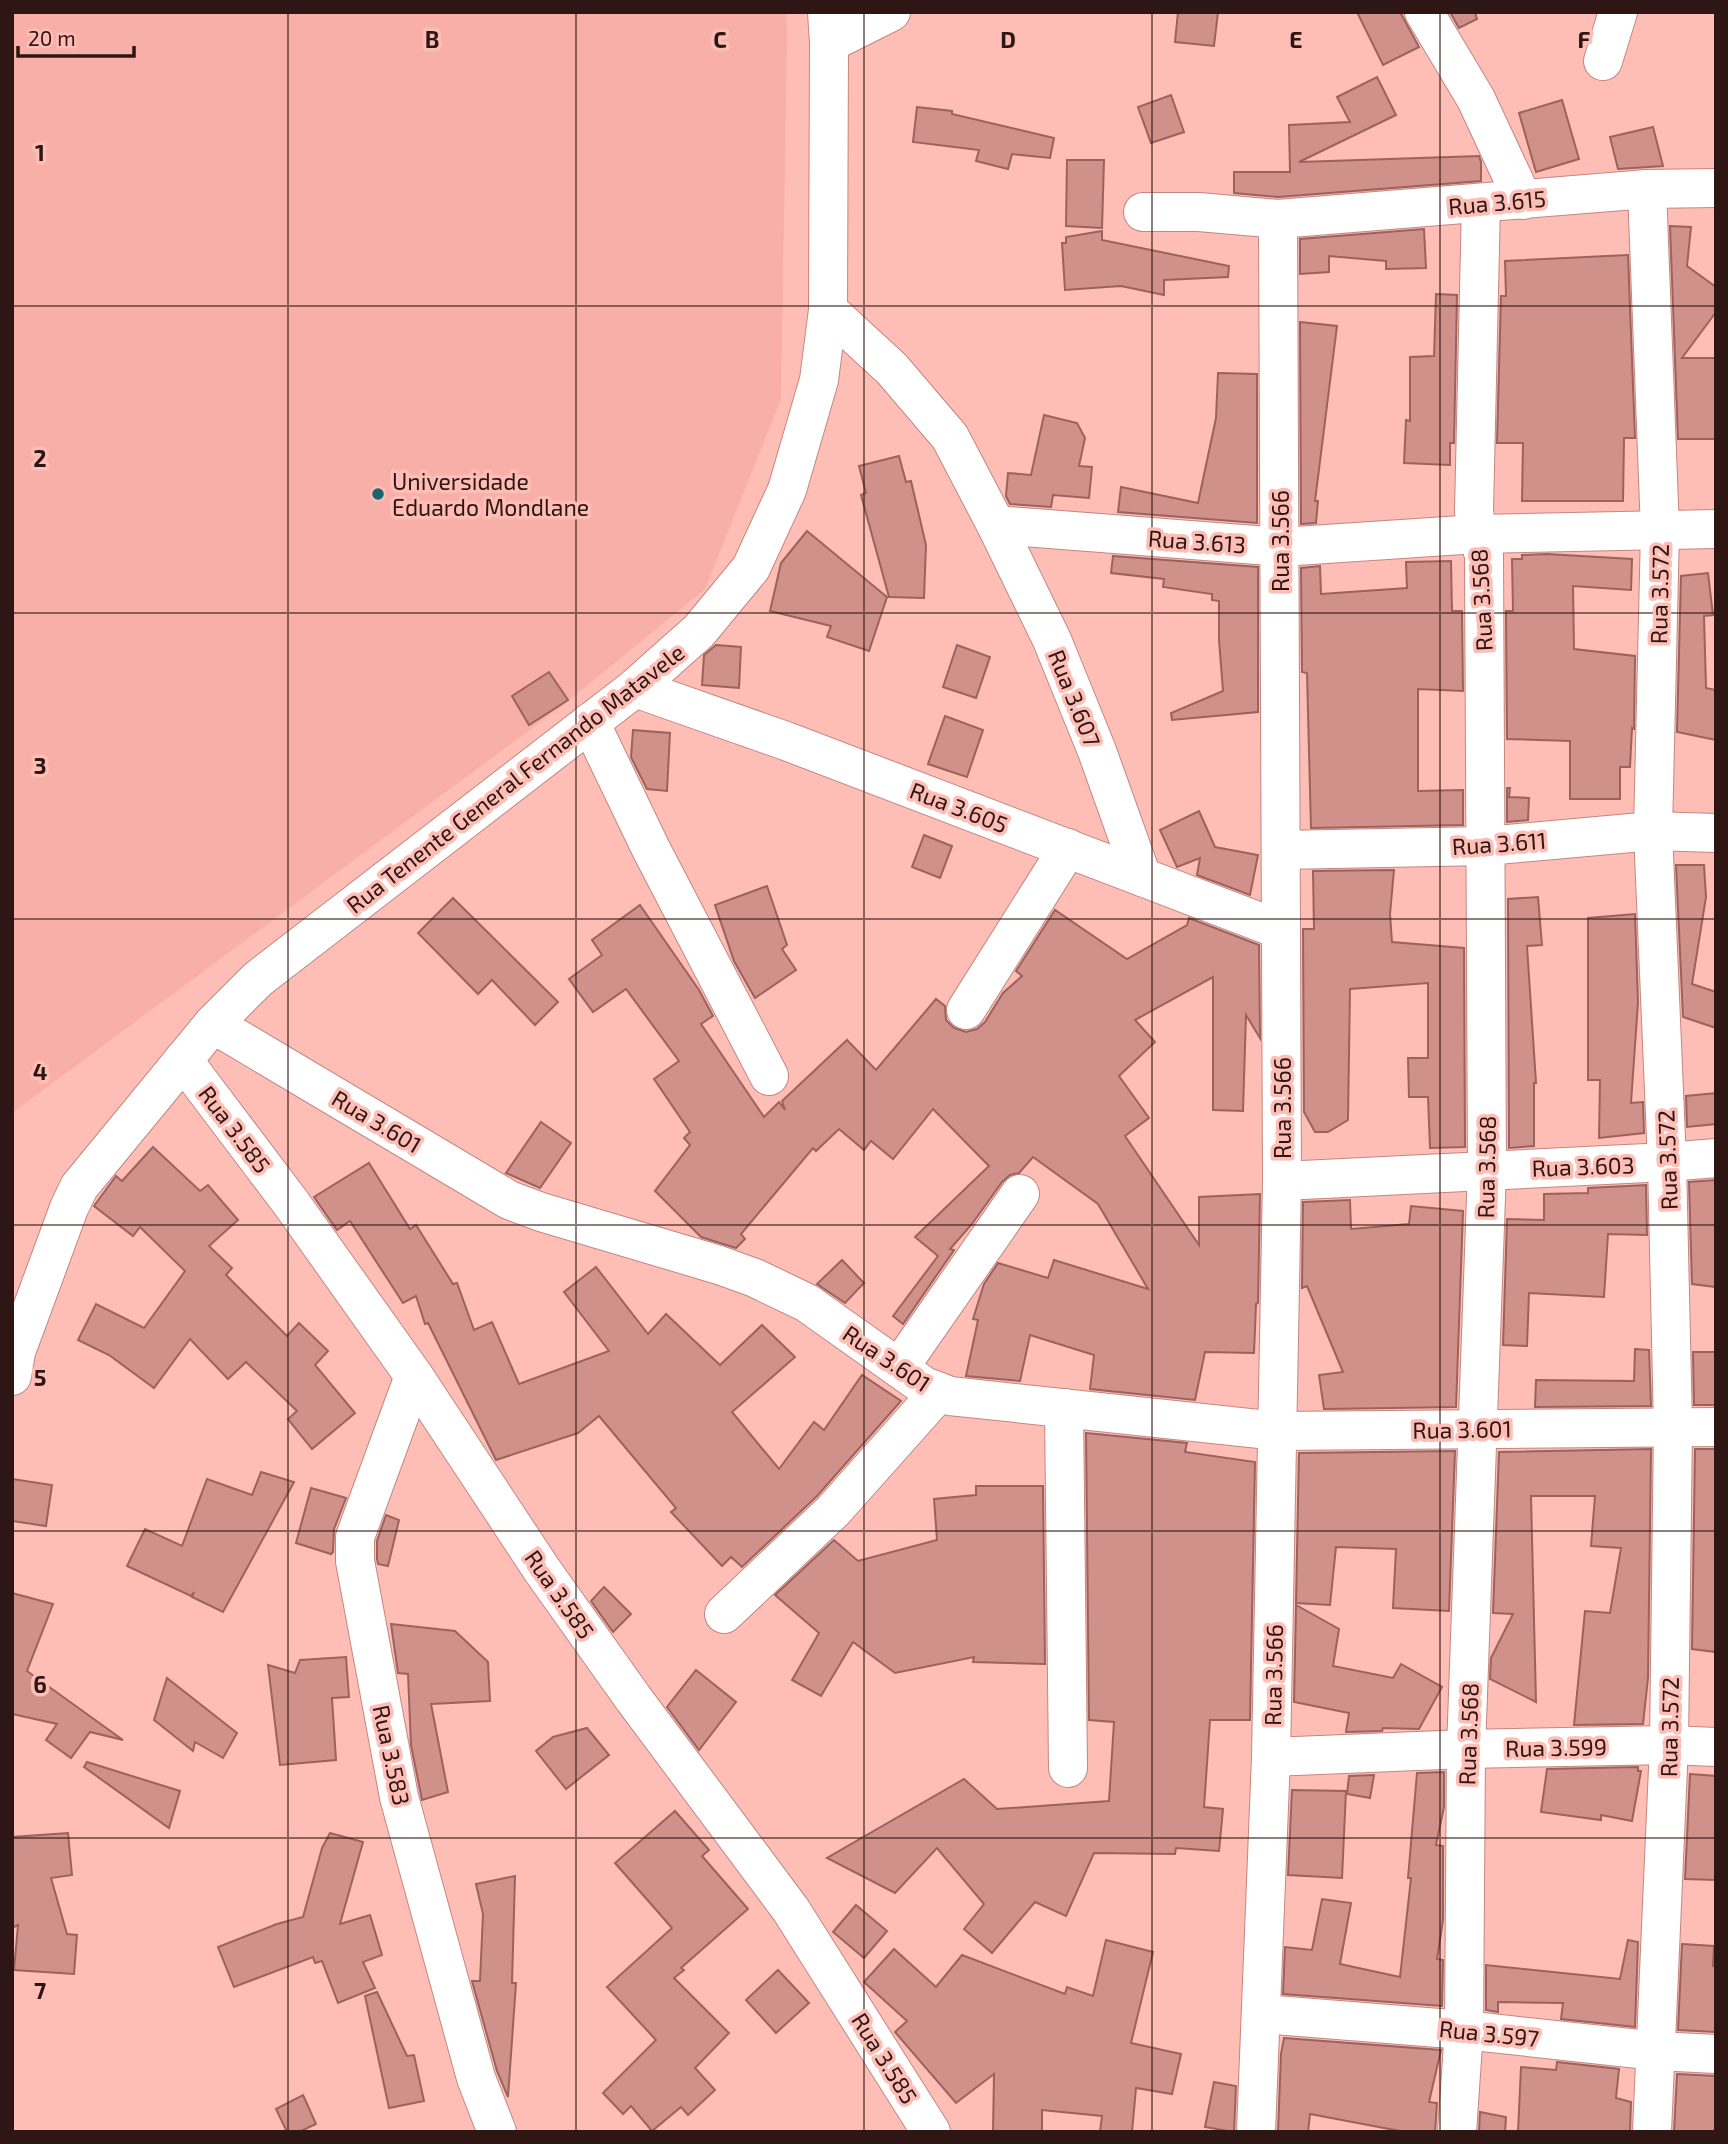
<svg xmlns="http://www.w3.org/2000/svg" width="1728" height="2144" viewBox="0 0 1728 2144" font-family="'Exo 2',sans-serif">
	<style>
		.built { fill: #f7afa7 }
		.building { fill: #d0918a; stroke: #9c625c; stroke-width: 2 }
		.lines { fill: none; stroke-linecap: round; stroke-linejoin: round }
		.minor-casing { stroke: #c48780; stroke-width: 40 }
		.minor { stroke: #fff; stroke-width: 38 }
		.grid { fill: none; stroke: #2d1613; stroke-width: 2; stroke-opacity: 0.55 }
		.poi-dot { fill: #18656e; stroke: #febdb5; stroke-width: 2.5 }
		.labels { text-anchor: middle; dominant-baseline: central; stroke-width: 7; stroke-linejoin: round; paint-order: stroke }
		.street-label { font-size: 23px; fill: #2d1613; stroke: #febdb5 }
		.poi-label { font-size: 23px; fill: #2d1613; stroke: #febdb5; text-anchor: start }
		.grid-label { font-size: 23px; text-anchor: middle; font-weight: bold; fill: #2d1613; stroke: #febdb5; stroke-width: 7; stroke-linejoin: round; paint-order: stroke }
	</style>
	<rect width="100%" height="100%" fill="#febdb5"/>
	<polygon class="built" points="12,12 786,12 787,33 781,399 705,589 562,706 12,1113"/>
	<g class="building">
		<polygon points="1178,12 1218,12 1214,46 1175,42"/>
		<polygon points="1357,12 1400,12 1419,47 1383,65"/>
		<polygon points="1450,12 1475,12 1477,19 1459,28"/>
		<polygon points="1377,77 1396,115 1299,162 1479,156 1481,162 1481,181 1278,197 1234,193 1234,172 1290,172 1289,125 1350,122 1337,97"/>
		<polygon points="1171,95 1184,132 1151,143 1138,107"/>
		<polygon points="1562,100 1579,159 1536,172 1519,113"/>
		<polygon points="917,107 952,111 952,114 1054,138 1050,158 1012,154 1008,169 976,161 979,150 913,142"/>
		<polygon points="1653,127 1663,166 1618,169 1610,137"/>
		<polygon points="1067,160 1104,160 1102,228 1066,226"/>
		<polygon points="1670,226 1691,227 1687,266 1716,287 1716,312 1682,358 1715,358 1716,439 1678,439"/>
		<polygon points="1424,229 1426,268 1386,269 1386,261 1329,256 1329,272 1300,274 1300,239"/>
		<polygon points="1102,231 1102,240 1229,266 1228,277 1164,280 1164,295 1121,286 1065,290 1062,243 1066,243 1066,237"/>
		<polygon points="1628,255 1635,438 1624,438 1623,501 1522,501 1523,443 1497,443 1501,296 1506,296 1505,261"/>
		<polygon points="1436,294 1457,295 1454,443 1450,443 1450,465 1404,463 1406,420 1410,421 1410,357 1434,356"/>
		<polygon points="1300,322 1337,326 1315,501 1318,501 1316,523 1301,524"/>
		<polygon points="1218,373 1257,374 1257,523 1118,512 1121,487 1198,503 1216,418"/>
		<polygon points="1044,415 1077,423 1085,438 1079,466 1092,467 1089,498 1053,495 1051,507 1010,504 1006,496 1008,473 1031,475"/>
		<polygon points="899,456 906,482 911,481 926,545 924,598 889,597 861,495 866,493 859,466"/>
		<polygon points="807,531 887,597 869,651 827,637 831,626 770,611 781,563"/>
		<polygon points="1547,554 1632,559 1631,590 1573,586 1574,649 1635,656 1634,729 1632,728 1630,767 1620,767 1620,799 1570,799 1570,741 1507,739 1506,611 1513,611 1512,559 1522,559 1522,555"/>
		<polygon points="1113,556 1258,567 1258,712 1172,720 1171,713 1223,691 1219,640 1219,601 1212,600 1212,594 1163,587 1164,579 1111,573"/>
		<polygon points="1451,561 1452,611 1462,611 1463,691 1418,689 1418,791 1463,790 1463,825 1311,828 1307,673 1302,672 1301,568 1320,566 1321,594 1407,588 1406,562"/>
		<polygon points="1708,573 1713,615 1704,616 1706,688 1716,690 1716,740 1677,732 1681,576"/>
		<polygon points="716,645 741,647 739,688 702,685 704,655"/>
		<polygon points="957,645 990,657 976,698 943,687"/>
		<polygon points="549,672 568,700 529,725 512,696"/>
		<polygon points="945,716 983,730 967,777 928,764"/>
		<polygon points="633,730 670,733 667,791 647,789 631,757"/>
		<polygon points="1507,788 1510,788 1509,797 1529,798 1528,820 1507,822"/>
		<polygon points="1199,811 1215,847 1258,855 1250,895 1197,875 1200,858 1177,867 1160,830"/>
		<polygon points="924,835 952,846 940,878 912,867"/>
		<polygon points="1676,865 1704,865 1706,897 1692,984 1716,992 1716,1028 1683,1017"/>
		<polygon points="1394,870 1390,914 1392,942 1464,948 1465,1147 1430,1148 1428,1097 1409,1097 1408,1058 1428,1058 1428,983 1350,989 1348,1120 1328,1132 1315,1132 1304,1112 1303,929 1314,929 1313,871"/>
		<polygon points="767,886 787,945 782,949 796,970 755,998 734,961 715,905"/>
		<polygon points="1538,897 1542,945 1527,946 1536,1083 1534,1083 1534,1146 1509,1148 1508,899"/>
		<polygon points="453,898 558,1002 535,1025 492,980 478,994 418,933"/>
		<polygon points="640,905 699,990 713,1016 701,1024 764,1117 779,1102 785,1110 782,1101 847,1040 876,1070 936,999 945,1006 946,1020 954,1028 966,1032 977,1029 985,1022 1003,993 1022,976 1016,971 1055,910 1127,959 1187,925 1189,918 1259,945 1260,1038 1246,1015 1243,1111 1213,1110 1213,977 1135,1020 1155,1042 1119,1076 1149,1118 1125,1136 1199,1245 1199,1197 1260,1194 1258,1303 1256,1304 1254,1353 1205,1352 1195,1400 1090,1389 1094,1355 1030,1335 1020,1381 966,1376 978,1320 973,1319 984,1284 998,1263 1048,1278 1054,1260 1148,1289 1098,1204 1033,1157 1019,1173 1010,1175 1002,1182 972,1224 950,1249 954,1250 903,1324 893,1316 938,1256 915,1237 989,1166 933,1109 893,1159 871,1141 864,1150 839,1129 816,1151 813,1148 741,1234 745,1239 736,1248 701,1237 655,1191 690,1145 684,1138 690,1132 654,1079 679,1061 626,989 593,1012 569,979 602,955 592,940"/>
		<polygon points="1635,914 1638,1002 1631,1103 1643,1102 1644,1133 1599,1138 1600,1080 1588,1080 1588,918"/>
		<polygon points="1716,1093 1716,1124 1687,1127 1686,1096"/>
		<polygon points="541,1122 571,1143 540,1188 506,1173"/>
		<polygon points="153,1147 200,1191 208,1185 238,1220 209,1246 232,1268 226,1275 287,1336 299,1323 328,1351 315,1365 355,1413 312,1449 288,1419 297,1411 246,1362 228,1379 190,1339 154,1388 109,1355 78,1340 96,1304 144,1328 185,1271 140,1227 133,1236 94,1206 116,1176 122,1181"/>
		<polygon points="369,1163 410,1229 416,1225 453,1284 457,1283 474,1330 492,1322 519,1384 609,1351 564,1292 596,1267 648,1334 666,1314 720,1365 762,1325 795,1357 732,1412 779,1469 814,1422 824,1430 862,1375 901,1401 817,1496 742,1567 731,1557 722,1566 671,1512 676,1508 599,1416 578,1433 496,1460 428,1323 425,1324 416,1296 403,1303 350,1221 337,1230 314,1197"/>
		<polygon points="1716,1180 1716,1287 1692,1284 1689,1182"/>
		<polygon points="1646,1185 1647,1235 1608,1234 1604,1297 1529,1293 1527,1346 1503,1345 1507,1219 1544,1220 1544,1194 1588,1193 1588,1188"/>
		<polygon points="1350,1200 1351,1229 1409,1224 1411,1206 1463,1211 1456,1407 1324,1409 1319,1375 1343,1372 1307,1286 1302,1288 1303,1202"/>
		<polygon points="842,1260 864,1283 845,1303 817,1284"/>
		<polygon points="1635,1349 1649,1350 1651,1406 1535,1407 1536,1380 1634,1381"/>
		<polygon points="1693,1352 1716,1352 1716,1405 1694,1405"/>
		<polygon points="1086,1433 1187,1443 1185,1452 1255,1462 1250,1720 1210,1720 1204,1807 1223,1809 1219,1851 1176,1848 1175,1854 1094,1853 1066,1916 1035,1902 992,1953 964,1929 984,1904 937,1848 895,1893 827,1858 964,1779 997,1809 1109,1801 1114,1722 1089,1720"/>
		<polygon points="1651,1449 1648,1678 1643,1724 1574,1725 1585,1611 1610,1613 1621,1548 1591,1546 1595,1496 1531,1496 1536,1702 1490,1679 1491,1658 1513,1614 1493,1613 1499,1452"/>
		<polygon points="1695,1449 1715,1449 1716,1652 1692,1649"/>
		<polygon points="1455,1451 1449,1611 1393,1608 1396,1549 1336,1547 1330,1605 1296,1603 1299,1453"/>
		<polygon points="261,1472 294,1482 223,1612 192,1597 194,1592 191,1596 127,1566 145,1529 182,1546 207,1479 252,1495"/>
		<polygon points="12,1479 52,1485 46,1526 12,1521"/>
		<polygon points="976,1486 1043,1486 1045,1664 973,1662 974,1657 895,1673 853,1642 821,1696 792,1680 819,1633 775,1595 834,1540 858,1561 937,1540 934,1499 976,1495"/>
		<polygon points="311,1488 346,1498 334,1529 333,1552 331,1554 296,1543"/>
		<polygon points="386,1515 399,1520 388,1566 378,1564 377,1559 377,1541"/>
		<polygon points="604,1587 631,1614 613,1632 591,1601"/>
		<polygon points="12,1593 53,1604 27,1671 123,1740 90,1732 71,1758 46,1740 57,1724 12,1714"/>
		<polygon points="1296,1605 1339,1629 1333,1666 1393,1678 1401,1664 1442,1687 1419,1729 1383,1728 1382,1731 1346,1732 1349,1713 1294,1702"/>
		<polygon points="391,1624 455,1631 488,1662 490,1701 431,1704 448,1792 422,1800 411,1745 408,1674 398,1673"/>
		<polygon points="346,1657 349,1697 332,1698 336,1760 280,1765 268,1665 295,1673 300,1660"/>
		<polygon points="696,1670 736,1702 699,1750 667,1707"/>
		<polygon points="167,1678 237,1733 223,1758 195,1742 193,1751 154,1720"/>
		<polygon points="587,1728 609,1755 566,1789 536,1751 553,1737"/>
		<polygon points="87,1762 180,1791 169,1828 84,1767"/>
		<polygon points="1638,1767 1638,1771 1641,1771 1632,1821 1601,1815 1601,1820 1541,1812 1547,1769"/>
		<polygon points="1444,1772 1444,1807 1436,1845 1443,1846 1443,1920 1437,1959 1443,1960 1442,2006 1283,1994 1285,1947 1312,1950 1322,1899 1351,1903 1340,1964 1400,1977 1411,1878 1408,1878 1417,1773"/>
		<polygon points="1690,1774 1716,1776 1716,1880 1685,1879"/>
		<polygon points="1374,1775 1370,1798 1347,1794 1349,1776"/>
		<polygon points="1292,1790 1346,1791 1342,1878 1288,1875"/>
		<polygon points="675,1811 709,1850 702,1856 748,1909 681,1968 684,1970 674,1978 729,2033 695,2068 715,2090 688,2115 681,2107 652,2131 631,2106 623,2114 603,2093 656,2040 607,1987 672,1928 615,1863"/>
		<polygon points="68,1833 72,1875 51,1878 67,1934 77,1935 74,1974 14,1970 18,1925 12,1928 12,1837"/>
		<polygon points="330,1833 363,1842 340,1924 370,1915 382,1955 363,1962 375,1988 338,2003 322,1961 315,1963 313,1957 234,1987 218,1947 277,1924 303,1917 322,1848"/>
		<polygon points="515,1876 512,1983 516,1983 508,2097 497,2071 472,1981 480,1981 483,1914 476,1884"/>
		<polygon points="856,1905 887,1931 864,1958 833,1932"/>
		<polygon points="1106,1940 1153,1952 1131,2043 1181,2054 1172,2094 1136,2088 1132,2132 1100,2132 1102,2116 1042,2110 1042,2132 993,2132 994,2074 956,2103 895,2032 907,2021 864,1982 894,1949 936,1987 962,1955 1065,1994 1067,1987 1093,1996"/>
		<polygon points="1628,1940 1638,1942 1635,2027 1561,2019 1563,2003 1498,2002 1498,2012 1486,2010 1486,1965 1620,1979"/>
		<polygon points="1682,1944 1714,1946 1713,1966 1716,1966 1716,2032 1678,2030"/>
		<polygon points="778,1970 809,2003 776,2033 746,2000"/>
		<polygon points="377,1992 407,2056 414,2055 424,2101 389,2108 365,1996"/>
		<polygon points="1284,2038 1441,2050 1429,2102 1437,2103 1435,2132 1405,2132 1310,2114 1308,2132 1278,2132 1281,2054"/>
		<polygon points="1557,2062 1619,2069 1616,2098 1631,2102 1630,2132 1518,2132 1521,2067 1556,2070"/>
		<polygon points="1677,2074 1716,2076 1716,2132 1674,2132"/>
		<polygon points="1214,2082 1236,2086 1234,2132 1205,2127"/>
		<polygon points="303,2095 316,2124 299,2132 287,2132 276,2109"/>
		<polygon points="1480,2112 1506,2117 1505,2132 1479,2132"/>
	</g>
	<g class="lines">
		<g class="minor-casing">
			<g id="minor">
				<polyline points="1424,12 1476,99 1523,200"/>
				<polyline points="829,43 891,12"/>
				<polyline points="1603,61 1618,12"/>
				<polyline points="1647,189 1660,531 1653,831 1667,1162 1673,1426 1669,1745 1652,2132"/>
				<polyline points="1143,212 1199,212 1278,219 1282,1181 1271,1757 1256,2132"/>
				<polyline points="1278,219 1647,189 1716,188"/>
				<polyline points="828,310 892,369 950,437 996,525 1281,547 1477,534 1716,529"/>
				<polyline points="996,525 1052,640 1097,751 1142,877"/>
				<polyline points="635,688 786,741 1281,930"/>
				<polyline points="590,722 651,849 769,1076"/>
				<polyline points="1282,850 1486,846 1653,831 1716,833"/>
				<polyline points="966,1010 1068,848"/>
				<polyline points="213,1024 509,1200 541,1212 719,1265 755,1278 807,1303 924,1386 950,1396 1278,1431 1716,1427"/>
				<polyline points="183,1060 291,1203 414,1376 542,1570 633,1698 791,1910 931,2132"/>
				<polyline points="1282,1181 1667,1162 1716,1158"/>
				<polyline points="899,1368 1020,1194"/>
				<polyline points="12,1376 16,1352 69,1208 79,1187 213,1024 258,979 635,688 699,631 751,568 787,490 819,380 828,310 829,43 827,12"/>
				<polyline points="414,1376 355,1537 355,1561 399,1797 476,2078 497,2132"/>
				<polyline points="1064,1408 1068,1768"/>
				<polyline points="724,1614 833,1511 939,1392"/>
				<polyline points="1271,1757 1466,1749 1669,1745 1716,1747"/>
				<polyline points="1262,2014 1464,2030 1657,2051 1716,2054"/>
				<polyline points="1457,2132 1464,2030 1466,1749 1487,1170 1484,555 1477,534 1474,511 1481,203"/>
			</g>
		</g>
		<use href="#minor" class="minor"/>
	</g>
	<path class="grid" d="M 288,12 L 288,2132M 576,12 L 576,2132M 864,12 L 864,2132M 1152,12 L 1152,2132M 1440,12 L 1440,2132M 12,306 L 1716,306M 12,613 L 1716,613M 12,919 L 1716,919M 12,1225 L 1716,1225M 12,1531 L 1716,1531M 12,1838 L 1716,1838"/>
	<circle class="poi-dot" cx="378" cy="494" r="7"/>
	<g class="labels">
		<g class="street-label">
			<text transform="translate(1497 202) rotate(-5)">Rua 3.615</text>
			<text transform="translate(1197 541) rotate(4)">Rua 3.613</text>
			<text transform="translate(1280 541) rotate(-90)">Rua 3.566</text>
			<text transform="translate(1659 594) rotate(-89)">Rua 3.572</text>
			<text transform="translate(1481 600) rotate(-93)">Rua 3.568</text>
			<text transform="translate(1075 698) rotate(68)">Rua 3.607</text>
			<text transform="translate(515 778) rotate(-38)">Rua Tenente General Fernando Matavele</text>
			<text transform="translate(959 807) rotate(21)">Rua 3.605</text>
			<text transform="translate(1499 843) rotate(-4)">Rua 3.611</text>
			<text transform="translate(1282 1108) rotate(-90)">Rua 3.566</text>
			<text transform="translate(377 1121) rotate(31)">Rua 3.601</text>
			<text transform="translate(235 1129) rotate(53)">Rua 3.585</text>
			<text transform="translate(1667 1160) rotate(-92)">Rua 3.572</text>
			<text transform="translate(1583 1166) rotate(-2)">Rua 3.603</text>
			<text transform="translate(1486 1167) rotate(-89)">Rua 3.568</text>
			<text transform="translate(887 1358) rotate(34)">Rua 3.601</text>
			<text transform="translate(1462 1429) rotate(-1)">Rua 3.601</text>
			<text transform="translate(560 1594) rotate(55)">Rua 3.585</text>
			<text transform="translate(1273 1675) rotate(-89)">Rua 3.566</text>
			<text transform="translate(1669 1727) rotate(-89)">Rua 3.572</text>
			<text transform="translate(1468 1734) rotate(-88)">Rua 3.568</text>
			<text transform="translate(1556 1747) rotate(-1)">Rua 3.599</text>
			<text transform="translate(392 1755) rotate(78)">Rua 3.583</text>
			<text transform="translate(1489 2033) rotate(6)">Rua 3.597</text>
			<text transform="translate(885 2058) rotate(58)">Rua 3.585</text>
		</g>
		<g class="poi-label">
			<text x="392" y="481">Universidade<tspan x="392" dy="26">Eduardo Mondlane</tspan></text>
		</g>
	</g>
	<g class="grid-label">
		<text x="432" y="48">B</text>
		<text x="720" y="48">C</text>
		<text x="1008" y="48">D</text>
		<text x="1296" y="48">E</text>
		<text x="1584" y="48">F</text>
		<text x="40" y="161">1</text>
		<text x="40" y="467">2</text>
		<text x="40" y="774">3</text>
		<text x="40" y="1080">4</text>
		<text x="40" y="1386">5</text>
		<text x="40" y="1693">6</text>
		<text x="40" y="1999">7</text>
	</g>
	<rect width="1728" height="2144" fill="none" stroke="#2d1613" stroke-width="28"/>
	<path d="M18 46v10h116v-10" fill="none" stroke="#2d1613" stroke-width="3.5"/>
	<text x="28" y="46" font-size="21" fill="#2d1613" stroke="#febdb5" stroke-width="5" paint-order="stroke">20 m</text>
</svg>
